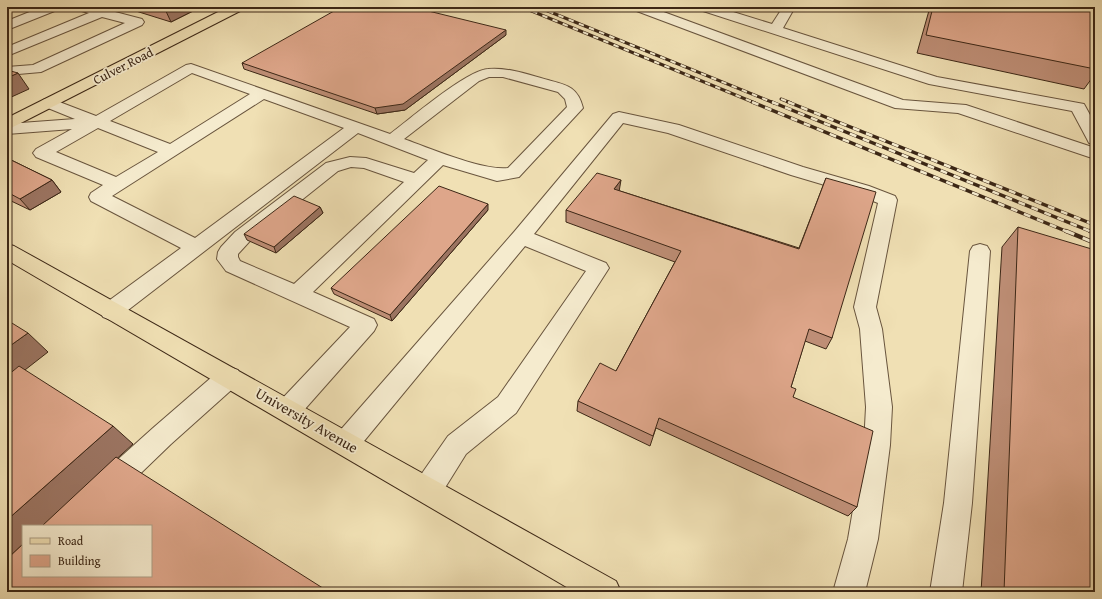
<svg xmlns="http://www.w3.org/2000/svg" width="1102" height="599" viewBox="0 0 1102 599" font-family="'Gentium Book Plus',serif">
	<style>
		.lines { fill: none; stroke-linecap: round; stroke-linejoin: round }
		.minor-casing { stroke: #69553e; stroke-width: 2 }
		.major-casing { stroke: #3c2716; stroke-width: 2 }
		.minor { fill: #f5ebce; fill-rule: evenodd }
		.major { fill: #f0e0b4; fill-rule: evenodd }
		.rail-far2-casing { stroke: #3c2716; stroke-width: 3 }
		.rail-far1-casing { stroke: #3c2716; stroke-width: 3.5 }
		.rail-casing { stroke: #3c2716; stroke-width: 4.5 }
		.rail-far2 { stroke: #f5ebce; stroke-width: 2; stroke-dasharray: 5.5; stroke-linecap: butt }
		.rail-far1 { stroke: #f5ebce; stroke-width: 2.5; stroke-dasharray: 7; stroke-linecap: butt }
		.rail { stroke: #f5ebce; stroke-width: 3; stroke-dasharray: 9; stroke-linecap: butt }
		.wall { fill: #bf8f77; stroke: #3c2716 }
		.shaded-wall { fill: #9b7461; stroke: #3c2716 }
		.building { fill: #dea68a; stroke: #3c2716 }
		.labels { text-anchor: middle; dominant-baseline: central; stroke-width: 3.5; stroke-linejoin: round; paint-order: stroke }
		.far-street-label { font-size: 13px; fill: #3c2716; stroke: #f5ebce }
		.street-label { font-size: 15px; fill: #3c2716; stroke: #f5ebce }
	</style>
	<rect width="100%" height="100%" fill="#f0e0b4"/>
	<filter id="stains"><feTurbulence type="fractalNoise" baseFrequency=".005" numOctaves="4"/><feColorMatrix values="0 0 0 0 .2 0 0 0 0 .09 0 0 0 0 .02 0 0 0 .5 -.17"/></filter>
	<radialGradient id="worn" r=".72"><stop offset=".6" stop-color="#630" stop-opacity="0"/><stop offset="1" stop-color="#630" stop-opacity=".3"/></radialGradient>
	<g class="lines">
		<g class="minor-casing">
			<g id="minor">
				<polygon points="42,7 59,7 57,10 7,30 7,21"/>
				<polygon points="76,7 96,7 142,19 144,22 142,25 41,72 7,75 7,67 33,65 125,23 102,17 7,56 7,47 89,13 78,10"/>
				<polygon points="632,7 650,7 903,100 966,105 1095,148 1095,159 958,113 895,108 634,10"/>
				<polygon points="698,7 717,7 772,24 783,7 795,7 783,28 937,77 1084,104 1095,124 1095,144 1089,143 1087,139 1072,111 929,84 700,10"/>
				<path d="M 191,64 L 390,134 C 410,119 467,70 488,69 C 508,67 529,75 548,80 C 567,85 578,87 583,108 L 519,177 L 497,181 L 443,165 L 313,292 L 374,319 L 377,325 L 374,331 L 297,418 L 288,421 L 279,418 L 275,410 L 279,402 L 350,327 L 226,271 L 217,259 L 218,252 L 221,247 L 235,232 L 326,163 L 350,157 L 366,158 L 414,173 L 428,160 L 358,133 L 119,317 L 111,320 L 103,317 L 100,311 L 103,305 L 181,248 L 91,201 L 89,197 L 91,193 L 103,185 L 36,157 L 33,153 L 36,149 L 72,129 L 7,134 L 7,124 L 75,119 L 43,106 L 41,103 L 43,100 L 49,98 L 96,116 L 186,65 ZM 192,73 L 250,94 L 170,144 L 110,121 ZM 489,77 L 503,77 L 558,92 L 565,99 L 567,107 L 508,168 C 483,171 429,148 404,139 L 479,81 ZM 264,99 L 344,128 L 195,238 L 112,196 ZM 98,128 L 158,152 L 116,177 L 56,152 ZM 351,167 L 364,168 L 404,182 L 294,284 L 240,261 L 238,257 L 238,254 L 249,242 L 338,171 Z"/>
				<polygon points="619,112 679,125 803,167 869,186 895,196 897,200 876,307 882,329 892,407 890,445 878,539 865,592 833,592 848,539 864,445 866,407 860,329 854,307 878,203 855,194 791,175 668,133 623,123 534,234 606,263 609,268 516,413 466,454 438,499 428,502 418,499 414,489 418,479 448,436 498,397 586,271 525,246 355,452 346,455 337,452 333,443 337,434 514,232 613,114"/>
				<polygon points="980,244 987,246 990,251 972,503 962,592 930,592 944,503 970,251 973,246"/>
				<polygon points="229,367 238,370 241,377 238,384 171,444 86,526 50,526 55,516 153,428 220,370"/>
			</g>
		</g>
		<g class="major-casing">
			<g id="major">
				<polygon points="228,7 244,7 242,10 13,127 7,129 7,118"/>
				<polygon points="7,244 14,246 616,581 621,592 575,592 7,260"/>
			</g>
		</g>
		<use href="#minor" class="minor"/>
		<use href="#major" class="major"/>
		<g class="rail-far2-casing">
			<g id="rail-far2">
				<polyline points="522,7 755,103"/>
				<polyline points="538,7 774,103"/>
				<polyline points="781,99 791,103"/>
			</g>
		</g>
		<g class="rail-far1-casing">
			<g id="rail-far1">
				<polyline points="752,102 1068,232"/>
				<polyline points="772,102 1092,232"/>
				<polyline points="788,102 1095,225"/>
			</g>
		</g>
		<g class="rail-casing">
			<g id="rail">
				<polyline points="1066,231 1095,243"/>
				<polyline points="1090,231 1095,233"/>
			</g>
		</g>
		<use href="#rail-far2" class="rail-far2"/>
		<use href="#rail-far1" class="rail-far1"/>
		<use href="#rail" class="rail"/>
	</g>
	<g class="wall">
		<polygon points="123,7 201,7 171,22"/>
		<polygon points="930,7 1090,7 1095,44 1095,74 1084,89 917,53"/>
		<polygon points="506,35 405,110 377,114 244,69 242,63"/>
		<polygon points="7,158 52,180 61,192 30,210 7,199"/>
		<polygon points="826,178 832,338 826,349 805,341 791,387 793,397 857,507 848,516 656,428 650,446 577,411 578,401 616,371 675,262 566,222 566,210 620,191 799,248"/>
		<polygon points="320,207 323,213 276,253 247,240 244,234"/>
		<polygon points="488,210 392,321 334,294 331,288"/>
		<polygon points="1018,227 1095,592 981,592 1002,247"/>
	</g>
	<g class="shaded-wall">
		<polygon points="164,7 201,7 171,22"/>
		<polygon points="506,30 506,35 405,110 377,114 375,108"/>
		<polygon points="18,73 29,89 7,99 7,78"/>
		<polygon points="52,180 61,192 30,210 20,199"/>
		<polygon points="621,180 619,192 614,189"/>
		<polygon points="488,204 488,210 392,321 390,315"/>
		<polygon points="320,207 323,213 276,253 274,247"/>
		<polygon points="28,333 48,352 7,384 7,348"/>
		<polygon points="113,426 133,444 43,526 23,526 23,544 7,559 7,520"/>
	</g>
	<g class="building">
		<polygon points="341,7 412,7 506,30 403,104 375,108 242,63"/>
		<polygon points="933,7 1090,7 1095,44 1095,69 926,35"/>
		<polygon points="7,70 18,73 7,78"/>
		<polygon points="7,158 52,180 20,199 7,192"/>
		<polygon points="597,173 621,180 614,189 799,249 826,178 876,192 832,338 809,329 791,387 796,389 793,397 873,431 857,507 659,418 653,436 578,401 600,363 616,371 681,251 566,210"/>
		<polygon points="439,186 488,204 390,315 331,288"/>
		<polygon points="294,196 320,207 274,247 244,234"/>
		<polygon points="1018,227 1095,250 1095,592 1004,592"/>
		<polygon points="7,320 28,333 7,348"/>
		<polygon points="19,366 113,426 7,520 7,376"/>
		<polygon points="116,457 329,592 7,592 7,559 23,544 23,576 151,576 151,526 42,526"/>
	</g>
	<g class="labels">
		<g class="far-street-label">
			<text transform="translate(123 66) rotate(-27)">Culver Road</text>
		</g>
		<g class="street-label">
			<text transform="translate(307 420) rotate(30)">University Avenue</text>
		</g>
	</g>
	<rect width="1102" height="599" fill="none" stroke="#f0e0b4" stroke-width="24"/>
	<rect x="8" y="8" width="1086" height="583" fill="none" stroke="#3c2716" stroke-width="2"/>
	<rect x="12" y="12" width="1078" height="575" fill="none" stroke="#3c2716"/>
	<rect x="22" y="525" width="130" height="52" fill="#f5ebce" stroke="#ab9d84"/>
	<rect x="30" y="538" width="20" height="6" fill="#f0e0b4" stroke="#ab9d84"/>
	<text x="58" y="545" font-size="12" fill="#3c2716">Road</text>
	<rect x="30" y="555" width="20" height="12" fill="#dea68a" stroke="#ab9d84"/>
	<text x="58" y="565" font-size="12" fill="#3c2716">Building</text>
	<rect width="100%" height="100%" filter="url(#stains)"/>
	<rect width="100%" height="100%" fill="url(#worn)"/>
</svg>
